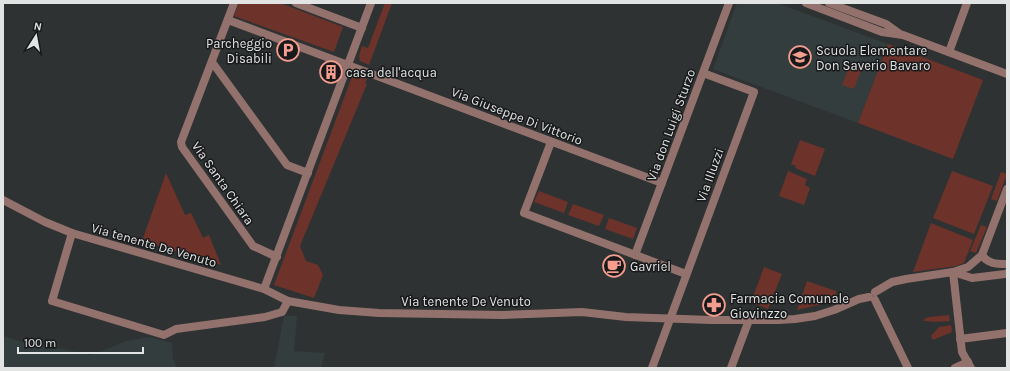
<svg xmlns="http://www.w3.org/2000/svg" width="1010" height="371" viewBox="0 0 1010 371" font-family="Karla,sans-serif">
	<style>
		.built { fill: #333d3e }
		.green { fill: #6d322a }
		.lines { fill: none; stroke-linecap: round; stroke-linejoin: round }
		.minor { stroke: #93726d; stroke-width: 8 }
		.labels { text-anchor: middle; dominant-baseline: central; stroke-width: 3; stroke-linejoin: round; paint-order: stroke }
		.poi-label { font-size: 13px; fill: #e2e4e4; stroke: #18191a; text-anchor: start }
		.street-label { font-size: 13px; fill: #e2e4e4; stroke: #18191a }
	</style>
	<rect width="100%" height="100%" fill="#2f3232"/>
	<g class="built">
		<polygon points="737,3 777,3 888,44 858,123 713,69"/>
		<polygon points="284,316 297,316 294,351 325,353 321,368 274,368"/>
		<polygon points="3,336 29,344 34,343 91,355 127,341 149,337 172,343 173,359 177,368 3,368"/>
	</g>
	<g class="green">
		<polygon points="239,3 280,3 343,27 334,52 234,16"/>
		<polygon points="385,3 392,3 369,65 360,61 359,56 362,46 368,48"/>
		<polygon points="888,44 983,80 953,159 858,123"/>
		<polygon points="851,62 863,66 854,89 842,85"/>
		<polygon points="353,74 367,79 365,83 367,84 300,246 306,261 318,265 323,275 314,298 274,285"/>
		<polygon points="800,140 825,149 815,176 795,168 796,166 791,164"/>
		<polygon points="788,171 807,179 805,185 810,188 804,205 779,196"/>
		<polygon points="952,171 993,186 974,234 933,218"/>
		<polygon points="1001,172 1007,174 997,201 991,199"/>
		<polygon points="166,173 185,215 191,213 203,238 209,235 221,265 142,241"/>
		<polygon points="539,191 568,202 564,213 534,202"/>
		<polygon points="573,204 604,215 599,226 568,215"/>
		<polygon points="609,218 637,228 633,239 605,229"/>
		<polygon points="931,223 973,240 964,263 956,266 913,272"/>
		<polygon points="981,225 987,227 976,253 970,251"/>
		<polygon points="764,267 782,274 768,309 751,302"/>
		<polygon points="807,281 836,291 837,298 823,304 797,310"/>
		<path d="M 949,315 L 950,321 C 941,322 934,322 924,321 L 924,319 L 929,317 Z"/>
		<polygon points="951,325 952,332 933,340 931,336 939,327"/>
	</g>
	<g class="lines">
		<g class="minor">
			<polyline points="234,3 181,142 182,147 253,246 277,257"/>
			<polyline points="296,3 362,28"/>
			<polyline points="806,3 882,32 903,35 1007,74"/>
			<polyline points="829,3 886,24 900,34"/>
			<polyline points="228,20 662,183"/>
			<polyline points="949,52 967,3"/>
			<polyline points="212,62 287,165 308,173"/>
			<polyline points="551,142 524,213 686,274"/>
			<polyline points="3,200 45,222 72,233 264,289 288,301 339,310 379,313 503,315 582,312 626,317 711,320 779,320 795,319 815,316 834,310 859,299 869,297"/>
			<polyline points="72,233 52,301 164,335 176,329 265,317 282,312 288,301"/>
			<polyline points="635,255 729,3"/>
			<path d="M 982,255 C 988,264 996,264 1007,264"/>
			<polyline points="953,272 968,267 982,255 1007,189"/>
			<polyline points="953,272 962,352 971,368"/>
			<polyline points="264,289 371,3"/>
			<polyline points="875,292 892,282 906,279 953,272 972,278 1005,274 1007,273"/>
			<polyline points="875,300 908,368"/>
			<polyline points="960,339 1007,333"/>
			<polyline points="652,368 754,92 703,73"/>
			<polyline points="731,368 749,320"/>
			<polyline points="955,368 968,362"/>
		</g>
	</g>
	<defs>
		<g id="parking-ring" transform="scale(1.15)"><circle r="9.5" fill="#18191a" stroke="#f59d8f" stroke-width="1.5"/><path d="M-3.5-5.5H1a3.5 3.5 0 0 1 0 7H-1V5.5H-3.5ZM-1-3.4V-.6H.8a1.4 1.4 0 0 0 0-2.8Z" fill="#f59d8f"/></g>
		<g id="school-ring" transform="scale(1.15)"><circle r="9.5" fill="#18191a" stroke="#f59d8f" stroke-width="1.5"/><path d="M0-5L7-2L0 1L-7-2ZM-4 1L0 2.5L4 1V4Q0 6-4 4Z" fill="#f59d8f"/></g>
		<g id="building-ring" transform="scale(1.15)"><circle r="9.5" fill="#18191a" stroke="#f59d8f" stroke-width="1.5"/><path d="M-4-6H4V6H1V3H-1V6H-4ZM-2.5-4.3h1.7v1.8h-1.7ZM.8-4.3h1.7v1.8H.8ZM-2.5-1h1.7V.8h-1.7ZM.8-1h1.7V.8H.8Z" fill="#f59d8f"/></g>
		<g id="cafe-ring" transform="scale(1.15)"><circle r="9.5" fill="#18191a" stroke="#f59d8f" stroke-width="1.5"/><path d="M-5.5-4.5H6V0H3Q3 3.5 0 3.5H-2.5Q-5.5 3.5-5.5 0ZM3-3.2v2h1.7v-2ZM-6 4.5H4V6H-6Z" fill="#f59d8f"/></g>
		<g id="pharmacy-ring" transform="scale(1.15)"><circle r="9.5" fill="#18191a" stroke="#f59d8f" stroke-width="1.5"/><path d="M-2-6h4v4h4v4h-4v4h-4v-4h-4v-4h4Z" fill="#f59d8f"/></g>
	</defs>
	<g fill-rule="evenodd">
		<use href="#parking-ring" x="288" y="50"/>
		<use href="#school-ring" x="800" y="57"/>
		<use href="#building-ring" x="331" y="72"/>
		<use href="#cafe-ring" x="614" y="266"/>
		<use href="#pharmacy-ring" x="714" y="305"/>
	</g>
	<g class="labels">
		<g class="poi-label">
			<text x="272" y="43" text-anchor="end">Parcheggio<tspan x="272" dy="15">Disabili</tspan></text>
			<text x="816" y="50">Scuola Elementare<tspan x="816" dy="15">Don Saverio Bavaro</tspan></text>
			<text x="346" y="72">casa dell'acqua</text>
			<text x="630" y="266">Gavriel</text>
			<text x="730" y="298">Farmacia Comunale<tspan x="730" dy="15">Giovinzzo</tspan></text>
		</g>
		<g class="street-label">
			<text transform="translate(517 116) rotate(21)">Via Giuseppe Di Vittorio</text>
			<text transform="translate(671 125) rotate(-70)">Via don Luigi Sturzo</text>
			<text transform="translate(710 175) rotate(-70)">Via Illuzzi</text>
			<text transform="translate(223 183) rotate(55)">Via Santa Chiara</text>
			<text transform="translate(154 245) rotate(16)">Via tenente De Venuto</text>
			<text x="466" y="301">Via tenente De Venuto</text>
		</g>
	</g>
	<rect width="1010" height="371" fill="none" stroke="#e2e4e4" stroke-width="8"/>
	<g transform="translate(36 36) rotate(11)" stroke="#18191a" stroke-width="3" paint-order="stroke">
	<path d="M0-3L7 15L0 10L-7 15Z" fill="#e2e4e4"/>
	<text y="-6" font-size="11" font-weight="bold" text-anchor="middle" fill="#e2e4e4">N</text>
	</g>
	<path d="M18 347v6h125v-6" fill="none" stroke="#e2e4e4" stroke-width="2"/>
	<text x="24" y="347" font-size="12" fill="#e2e4e4" stroke="#18191a" stroke-width="3" paint-order="stroke">100 m</text>
</svg>
